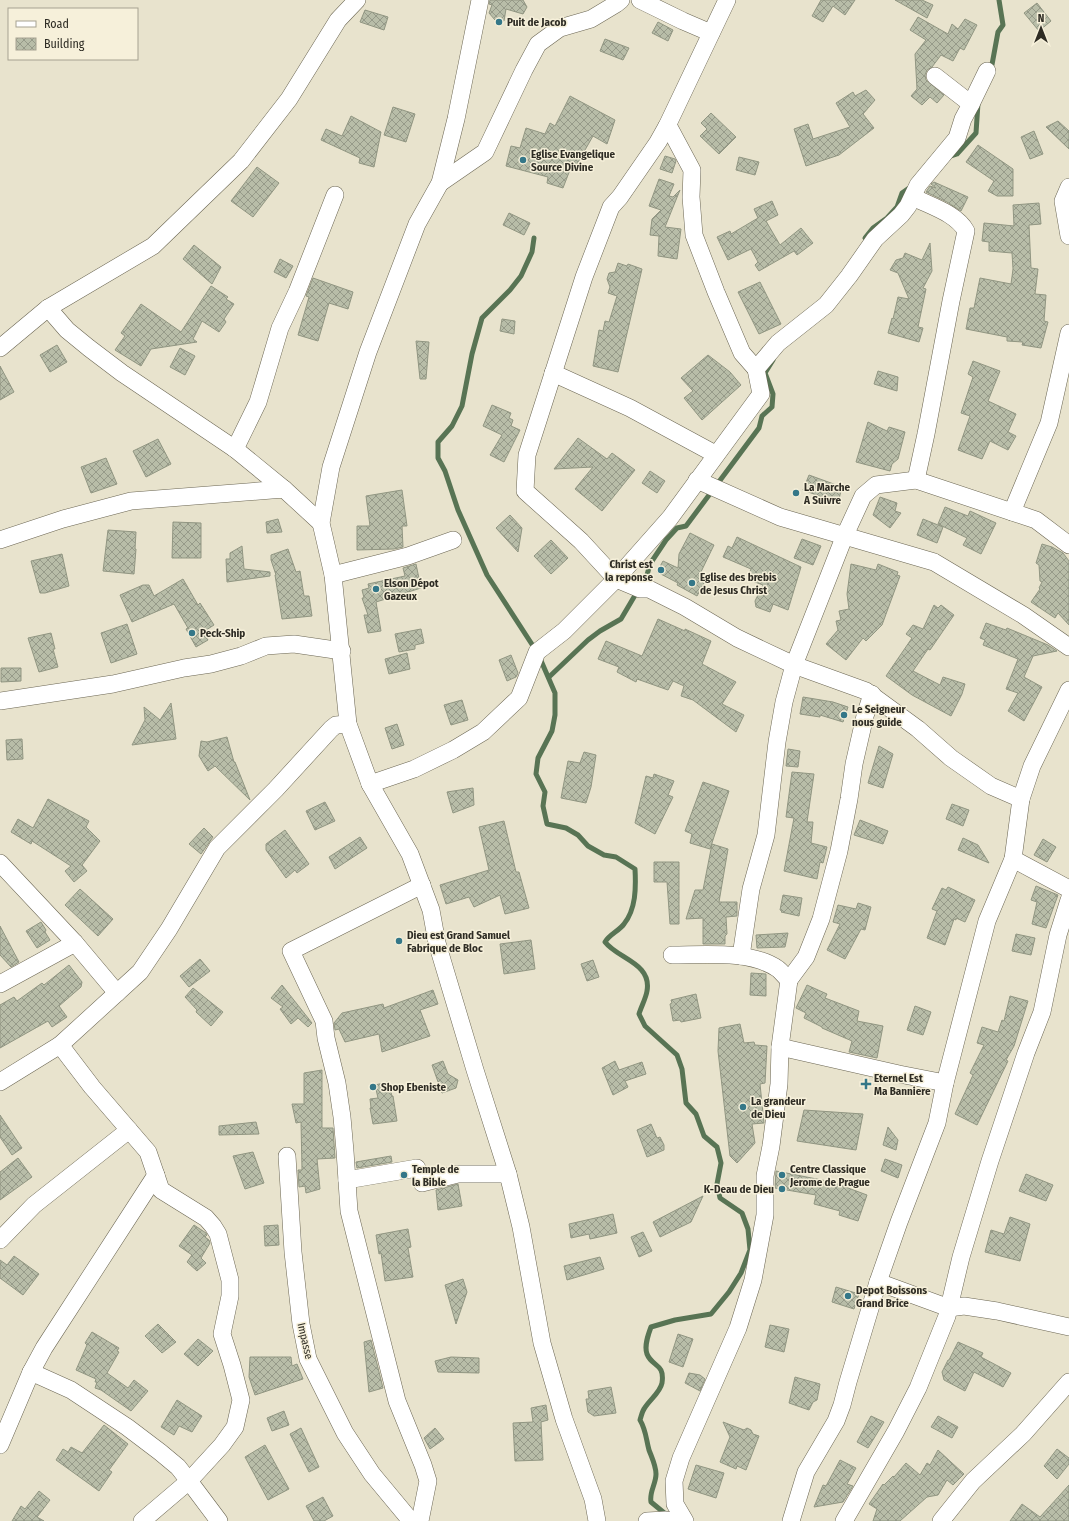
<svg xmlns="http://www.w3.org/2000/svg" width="1069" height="1521" viewBox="0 0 1069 1521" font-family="'Fira Sans Condensed',sans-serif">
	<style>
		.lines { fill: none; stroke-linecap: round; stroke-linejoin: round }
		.stream { stroke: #587454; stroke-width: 5 }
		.building { fill: url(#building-cross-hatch); stroke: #919682 }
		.minor-casing { stroke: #6b6653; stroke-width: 18 }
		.minor { stroke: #fff; stroke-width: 17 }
		.poi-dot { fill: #347788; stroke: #f6f0da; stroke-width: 1.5 }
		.labels { text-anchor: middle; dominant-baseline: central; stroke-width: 3; stroke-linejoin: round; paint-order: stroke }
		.poi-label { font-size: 11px; font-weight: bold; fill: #2e2c24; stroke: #f6f0da; text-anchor: start }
		.street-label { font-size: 11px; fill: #2e2c24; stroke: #f6f0da }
	</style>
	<defs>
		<pattern id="building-cross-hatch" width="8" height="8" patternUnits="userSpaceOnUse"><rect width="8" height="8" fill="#b8bda8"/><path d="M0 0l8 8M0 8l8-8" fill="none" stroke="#969a89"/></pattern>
	</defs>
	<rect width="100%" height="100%" fill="#e8e3cd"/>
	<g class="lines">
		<g class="stream">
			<polyline points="991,70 998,32 1003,25 999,0"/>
			<polyline points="948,157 957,154 976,133 978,103"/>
			<polyline points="534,238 532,252 521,276 510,290 482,318 472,354 462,406 452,426 438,442 438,458 445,471 458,510 487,575 535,649"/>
			<polyline points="865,238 873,228 887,218 897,207 902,193 912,186"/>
			<path d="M 539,656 L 555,693 L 555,715 L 552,731 L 538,758 L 536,774 L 545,792 L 543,806 L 547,824 L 566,828 L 578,835 L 588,846 L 604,855 L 616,857 L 635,869 C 636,888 636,909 624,924 C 619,931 610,934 605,942 C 618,959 652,963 647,991 C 646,998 641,1007 639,1014 L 645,1026 L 677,1055 L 682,1069 L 686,1103 L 696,1114 L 704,1136 L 717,1147 L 721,1163 L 717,1184 L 720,1198 L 742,1213 L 748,1229 L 750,1250 L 741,1273 L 729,1292 L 711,1314 L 675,1320 L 651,1327 C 648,1335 644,1346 647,1354 C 652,1367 665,1363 662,1383 C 660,1393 649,1400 644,1409 C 642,1412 641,1417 640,1420 C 646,1430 646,1439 649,1450 C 652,1458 656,1466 656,1474 C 656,1484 649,1492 651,1502 L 668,1516"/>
			<polyline points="549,677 588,640 600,631 621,619 647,575 650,564 666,540 677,528 686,526 759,428 762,416 772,407 773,394 765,373 773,360"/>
		</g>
	</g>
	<g class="building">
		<polygon points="490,0 523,0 527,7 523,14 506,9 504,21 495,20 489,13 492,5 489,4"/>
		<polygon points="821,0 855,0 845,15 833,6 823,22 812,16"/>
		<polygon points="895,0 922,0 933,5 927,18"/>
		<polygon points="1037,3 1051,21 1039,31 1024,13"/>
		<polygon points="365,10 388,17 384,30 360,22"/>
		<polygon points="918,17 948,34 952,24 958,29 965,19 977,25 964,50 960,48 953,61 941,55 932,67 927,70 925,75 926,80 944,95 937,103 930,97 922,105 911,96 917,89 915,54 926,40 910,30"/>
		<polygon points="658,22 673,30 668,41 652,33"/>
		<polygon points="605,39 629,48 623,60 600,51"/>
		<polygon points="866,90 875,100 863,114 874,128 839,155 806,166 794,129 808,124 813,139 850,127 836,103 853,92 855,96"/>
		<polygon points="570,96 615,120 607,144 593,136 577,164 573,162 563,188 547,183 548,177 506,166 511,146 520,148 526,128 545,134 550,123 555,126"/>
		<polygon points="393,107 415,114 406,142 384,135"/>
		<polygon points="711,113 736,137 719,154 700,136 707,129 701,123"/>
		<polygon points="351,116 381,132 374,167 359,163 360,158 321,140 326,129 342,136"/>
		<polygon points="1058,121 1069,131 1069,149 1046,127"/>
		<polygon points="1034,131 1043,154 1030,159 1021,137"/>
		<polygon points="978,145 1013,169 1013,196 997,196 988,191 994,181 966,162"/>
		<polygon points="665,156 675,159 676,161 672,173 660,169"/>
		<polygon points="739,157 759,162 755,175 736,170"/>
		<polygon points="257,167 279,183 253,217 231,201"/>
		<polygon points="659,179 674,184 669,196 673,197 680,190 665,227 681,229 677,259 658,256 659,236 650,235 652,219 661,210 649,206"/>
		<polygon points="934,182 968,197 961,211 947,202 926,192 930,186 936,188 931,184"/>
		<polygon points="772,201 778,215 766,221 780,245 801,228 813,243 797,255 794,251 759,271 755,265 758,262 751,249 728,260 717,237 730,231 731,234 758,218 754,209"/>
		<polygon points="1039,203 1041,224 1029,225 1031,268 1038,269 1035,294 1046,295 1044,321 1048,322 1041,348 1022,345 1023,342 1007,341 1007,337 966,329 970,308 974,308 980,278 1011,284 1013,269 1012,253 989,251 989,242 982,241 984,223 1014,226 1013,205"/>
		<polygon points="509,213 530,223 524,235 503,225"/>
		<polygon points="930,243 932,271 923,288 926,289 918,327 923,328 919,342 888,333 892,318 893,319 898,297 909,299 898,273 890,270 896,260 903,258 905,253 922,260"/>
		<polygon points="194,245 221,267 212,284 183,259"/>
		<polygon points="280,259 293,266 286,278 274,272"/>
		<polygon points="618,263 627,266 628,264 642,269 618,372 593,366 599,330 603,331 605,321 609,322 617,296 608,293 610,287 607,279 609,273 615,272"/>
		<polygon points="313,278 353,292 348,309 329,303 318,341 298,335 309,297 306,296"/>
		<polygon points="760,282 781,324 759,334 738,292"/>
		<polygon points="211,286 228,297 226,299 234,304 224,319 226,322 219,332 202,321 193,339 197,342 151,349 141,366 115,350 125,336 121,333 141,304 181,332"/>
		<polygon points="502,319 515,321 514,334 500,331"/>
		<polygon points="416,341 429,342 426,379 420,379"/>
		<polygon points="57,345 67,362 50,372 40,355"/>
		<polygon points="180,348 195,356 185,375 170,367"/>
		<polygon points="708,355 730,372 741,385 702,420 684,398 693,391 681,378"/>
		<polygon points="973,361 1000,371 988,401 1016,414 1008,432 1016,436 1008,450 990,441 982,459 958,450 970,416 961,413 973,377 968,374"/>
		<polygon points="0,366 14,392 0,400"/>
		<polygon points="878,371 898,377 897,391 874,384"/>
		<polygon points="492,405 511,413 509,418 513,420 511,426 520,430 504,462 490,455 502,435 483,426"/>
		<polygon points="868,422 887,431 889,427 905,432 898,459 892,464 890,471 856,462"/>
		<polygon points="578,438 607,459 612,453 635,470 602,511 575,489 593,467 554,469"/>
		<polygon points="158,439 171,464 146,477 133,451"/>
		<polygon points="106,458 117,484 91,493 81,467"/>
		<polygon points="650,471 665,481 657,493 642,483"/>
		<polygon points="809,475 842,487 838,503 803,490"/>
		<polygon points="402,490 407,526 402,526 403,547 394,549 357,550 357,526 370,526 366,496"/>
		<polygon points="880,497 897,503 895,511 901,513 890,528 873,515"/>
		<polygon points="945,507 968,516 970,511 996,523 981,554 963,545 967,538 938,524"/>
		<polygon points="510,515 522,528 518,552 496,528"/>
		<polygon points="278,519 282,532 267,533 266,522"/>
		<polygon points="923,519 943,527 937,543 917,535"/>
		<polygon points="173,522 201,523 201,558 172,558"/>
		<polygon points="108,530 136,532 135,549 136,549 134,574 103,571"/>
		<polygon points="690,533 714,545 699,576 706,580 697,596 677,585 678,583 657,572 663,561 678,568 679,554"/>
		<polygon points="737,537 801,567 788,610 773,604 770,612 756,607 755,601 763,585 747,579 751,569 723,557 728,546 732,548"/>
		<polygon points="802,539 821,546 813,565 794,558"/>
		<polygon points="551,540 568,558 551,574 534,556"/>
		<polygon points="1042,544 1052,547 1063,553 1069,561 1069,625 1058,613 1055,618 1031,602 1040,589 1039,588 1042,582 1040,581 1039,565 1036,563"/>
		<polygon points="242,546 244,569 270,572 270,576 227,582 226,559 230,559 230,553"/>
		<polygon points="288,549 296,572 300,571 304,596 309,596 312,616 282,619 275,575 276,575 271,560 271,555"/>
		<polygon points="62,554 69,586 45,593 40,593 31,561"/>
		<polygon points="416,564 421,588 376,602 381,631 368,633 364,615 368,615 362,598 364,598 362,590 369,588 368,584 405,576 403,568"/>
		<polygon points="851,564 876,570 878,564 898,572 897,575 900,576 882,625 866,641 863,638 846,660 826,644 838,630 836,621 841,620 839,611 849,609 847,594"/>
		<polygon points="183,579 198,605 200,603 214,625 203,632 208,640 196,647 186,629 188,628 174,604 132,622 120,595 143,585 149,585 154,596"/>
		<polygon points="934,605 938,608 941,605 954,615 930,650 928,649 913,671 940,685 943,677 965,684 962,694 951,716 912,695 886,676 912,638 906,634 913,625 923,629"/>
		<polygon points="658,619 685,631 685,629 711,641 702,664 736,682 722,704 744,715 736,732 693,700 681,696 684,686 673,681 668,690 637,679 636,682 617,672 619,667 598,659 606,641 642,656"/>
		<polygon points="986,623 1006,630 1007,628 1048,645 1057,651 1033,656 1024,677 1042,687 1024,721 1008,711 1018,693 1006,689 1018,659 983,645 985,640 980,638"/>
		<polygon points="127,624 137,654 111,663 101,633"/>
		<polygon points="421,629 424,643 415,645 415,649 399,652 395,634"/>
		<polygon points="51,633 55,649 53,649 58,667 39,672 28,638"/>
		<polygon points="407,653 410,669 389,674 385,659"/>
		<polygon points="511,655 518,673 516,677 507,681 499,660"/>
		<polygon points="1,668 21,668 21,681 1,682"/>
		<polygon points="803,697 833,702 848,707 843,722 820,715 820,717 800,714"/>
		<polygon points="462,700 468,720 451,725 444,705"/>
		<polygon points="171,703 176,739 132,745 145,720 144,707 160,720"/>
		<polygon points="397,724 404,745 392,749 385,728"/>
		<polygon points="227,737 234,762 235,762 250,800 215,766 208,771 199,756 201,741 207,742"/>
		<polygon points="22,739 23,759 7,760 6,740"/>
		<polygon points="879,746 893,754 883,788 868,783"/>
		<polygon points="788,749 800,751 798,767 786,766"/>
		<polygon points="584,752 596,755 591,787 586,803 561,798 568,761 580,763"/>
		<polygon points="792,772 814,774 807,822 813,822 811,843 827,847 823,863 820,862 817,879 784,871 794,818 786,817"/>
		<polygon points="654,774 674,781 668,795 673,797 655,834 635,823 646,776 653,778"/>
		<polygon points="703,782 729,791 710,849 690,843 692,834 685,831"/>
		<polygon points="473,788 474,805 453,813 447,792"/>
		<polygon points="48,799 89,821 86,827 100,841 82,865 87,871 74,882 65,871 71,866 32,841 31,844 11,832 18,819 33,828"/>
		<polygon points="325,802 335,821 315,830 306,811"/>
		<polygon points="952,804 969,810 963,826 946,819"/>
		<polygon points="860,820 888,831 883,844 854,835"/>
		<polygon points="504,821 516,872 519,872 529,908 505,914 500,895 474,907 469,897 446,904 440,885 489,870 479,827"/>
		<polygon points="204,828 213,837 201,854 189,844"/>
		<polygon points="285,830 309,864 297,873 295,870 286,878 266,850 266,844"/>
		<polygon points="360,837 367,848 335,869 329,857"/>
		<polygon points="963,838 978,845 989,863 958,850"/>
		<polygon points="1043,839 1056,847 1047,862 1034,855"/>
		<polygon points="712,844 728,849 719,902 737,902 737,916 726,917 727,934 725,936 725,944 703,944 703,918 686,919 695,890 703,890"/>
		<polygon points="654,862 679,862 679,924 670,924 667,882 654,882"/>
		<polygon points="1036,886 1058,895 1046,928 1032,924 1037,902 1031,900"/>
		<polygon points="948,887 975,900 965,922 956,918 956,920 954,919 945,945 927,938 937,911 932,909 942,888 946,890"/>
		<polygon points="80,889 113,919 98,936 65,905"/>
		<polygon points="783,895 802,898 799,916 781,912 782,911 780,910"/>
		<polygon points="858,903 871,907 865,930 861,929 845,959 827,950 840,924 833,922 838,905 856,909"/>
		<polygon points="41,922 46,930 45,932 50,940 37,948 26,931"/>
		<polygon points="0,926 19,962 11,967 0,955"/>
		<polygon points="788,933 785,947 757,948 756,935"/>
		<polygon points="1016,934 1035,938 1031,955 1012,951"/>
		<polygon points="531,940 535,969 504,974 500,944"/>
		<polygon points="200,959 210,971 189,987 180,976"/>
		<polygon points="593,960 599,977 587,981 581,964"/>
		<polygon points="69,965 82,982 81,987 59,1006 67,1017 52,1027 48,1021 0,1048 0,1005 14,997 17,1001 42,983 44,985"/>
		<polygon points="751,973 766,974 766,996 750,995"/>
		<polygon points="282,985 312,1023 308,1027 298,1018 291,1024 280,1009 283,1007 271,998"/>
		<polygon points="807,985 827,994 825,998 859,1011 857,1021 883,1026 877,1058 849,1052 852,1041 822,1028 822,1027 804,1018 806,1013 796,1008"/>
		<polygon points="193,988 223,1012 211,1026 196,1012 197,1010 185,997"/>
		<polygon points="433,990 438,1004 420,1010 430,1036 382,1052 379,1034 345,1042 339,1029 335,1030 334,1023 342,1013 383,1004 384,1008"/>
		<polygon points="696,994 701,1018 681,1022 680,1020 673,1021 670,1004 672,1003 671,1000"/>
		<polygon points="1010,996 1028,1001 1014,1046 1006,1060 1008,1061 977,1125 955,1114 973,1075 970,1073 984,1045 977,1043 982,1027 998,1032 1002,1020 1004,1021"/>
		<polygon points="915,1006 931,1012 923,1035 907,1030"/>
		<polygon points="740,1024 744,1043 754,1042 755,1045 767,1046 765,1083 760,1084 764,1123 752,1124 755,1143 737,1163 730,1156 718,1051 719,1028"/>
		<polygon points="443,1061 448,1074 458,1080 456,1088 442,1093 432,1065"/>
		<polygon points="615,1061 619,1070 642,1062 646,1074 625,1081 628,1087 613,1095 602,1068"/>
		<polygon points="322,1070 322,1128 333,1128 335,1158 317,1159 320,1189 306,1193 305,1186 299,1187 298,1170 302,1170 301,1122 296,1123 292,1104 304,1104 304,1073"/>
		<polygon points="388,1082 392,1096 393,1096 397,1121 373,1124 370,1108 371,1108 370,1099 378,1098 375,1085"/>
		<polygon points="804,1110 863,1114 856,1150 797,1141"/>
		<polygon points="0,1115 22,1148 12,1155 0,1137"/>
		<polygon points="256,1122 259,1134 219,1135 219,1126"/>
		<polygon points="651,1124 657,1138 660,1137 664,1145 664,1150 647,1157 637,1130"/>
		<polygon points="888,1127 898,1140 896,1150 883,1145"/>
		<polygon points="253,1152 264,1183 245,1189 233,1156"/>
		<polygon points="391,1156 392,1162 357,1168 356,1162"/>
		<polygon points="18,1158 32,1177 0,1200 0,1172"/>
		<polygon points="885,1159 902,1165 898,1178 881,1171"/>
		<polygon points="776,1171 832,1182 867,1195 858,1221 839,1215 840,1211 814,1204 816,1195 775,1188"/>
		<polygon points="1026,1174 1053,1185 1046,1201 1019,1191"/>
		<polygon points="458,1184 462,1206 438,1210 436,1190"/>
		<polygon points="703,1196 691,1222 660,1237 653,1222"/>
		<polygon points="613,1214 617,1233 590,1239 589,1234 571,1238 569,1224"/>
		<polygon points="1010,1217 1030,1224 1020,1261 985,1252 991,1230 1004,1234"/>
		<polygon points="194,1225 206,1233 207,1235 205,1237 209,1240 210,1243 201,1258 206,1263 197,1271 187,1262 192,1255 179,1246"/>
		<polygon points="278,1225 279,1245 265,1246 264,1226"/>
		<polygon points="408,1229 411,1247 408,1248 413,1277 385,1281 381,1253 379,1254 376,1235"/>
		<polygon points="643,1232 652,1251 639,1257 631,1237"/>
		<polygon points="14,1256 39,1274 23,1295 0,1278 0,1260 7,1265"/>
		<polygon points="600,1257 604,1269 567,1280 564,1266"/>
		<polygon points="463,1279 467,1292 456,1324 445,1285"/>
		<polygon points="836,1287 859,1294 854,1309 832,1302"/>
		<polygon points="158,1324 176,1342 162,1353 145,1336"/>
		<polygon points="770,1325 789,1329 784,1352 765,1347"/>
		<polygon points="92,1332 119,1348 117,1351 119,1352 107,1373 128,1388 134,1380 148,1391 131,1411 101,1390 95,1388 97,1382 95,1382 96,1379 76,1370 87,1345 85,1343"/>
		<polygon points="678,1334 693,1339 683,1367 669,1362"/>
		<polygon points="198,1339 213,1351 198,1366 184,1354"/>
		<polygon points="371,1340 383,1388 369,1392 364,1342"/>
		<polygon points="958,1342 983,1353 981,1357 1011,1373 1003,1387 974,1372 965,1391 944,1380 942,1372 948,1360 949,1360"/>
		<polygon points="250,1357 291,1357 292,1366 297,1364 303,1379 255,1395 249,1377"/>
		<polygon points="451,1357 479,1358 479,1373 438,1372 435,1361"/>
		<polygon points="689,1373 700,1375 705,1379 700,1391 685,1383"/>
		<polygon points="795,1377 820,1384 817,1400 813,1402 809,1410 789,1403"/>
		<polygon points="611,1387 616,1413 594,1416 588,1412 586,1399 589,1399 588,1391"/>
		<polygon points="177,1400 202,1416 192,1432 179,1426 174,1435 161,1427"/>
		<polygon points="546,1405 548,1420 541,1422 543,1460 515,1461 513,1423 533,1422 531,1408"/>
		<polygon points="284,1411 289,1425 272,1431 267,1418"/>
		<polygon points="871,1416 884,1422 868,1448 857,1442"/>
		<polygon points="938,1416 958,1427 952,1438 931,1427"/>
		<polygon points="723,1422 744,1430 747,1428 751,1430 753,1434 759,1436 746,1470 737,1466 736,1469 720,1462 730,1437"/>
		<polygon points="104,1425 128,1444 109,1470 112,1472 99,1491 56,1460 63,1449 68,1452 71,1447 82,1453"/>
		<polygon points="301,1428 319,1467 309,1472 290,1434"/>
		<polygon points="435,1428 444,1439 430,1449 424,1438"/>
		<polygon points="265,1445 289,1489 268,1500 245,1457"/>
		<polygon points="1057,1449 1069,1458 1069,1464 1057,1479 1044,1466"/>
		<polygon points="938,1450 964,1474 953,1485 947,1480 938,1495 927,1497 900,1521 873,1521 877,1509 869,1504 883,1484 884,1485 893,1476 894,1477 906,1463 920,1475 927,1463 930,1465"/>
		<polygon points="840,1460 856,1468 847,1484 853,1486 843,1502 814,1507 823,1485 826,1486"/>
		<polygon points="696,1465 724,1473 716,1498 688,1489"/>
		<polygon points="1069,1485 1069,1521 1010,1521 1022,1504 1040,1517"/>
		<polygon points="39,1491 50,1500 37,1517 44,1521 12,1521 21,1506 25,1509"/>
		<polygon points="323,1497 333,1516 324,1521 314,1521 306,1506"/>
	</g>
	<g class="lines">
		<g class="minor-casing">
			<g id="minor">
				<polyline points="480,0 456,119 440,183 417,224 368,352 331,467 321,523 333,575 348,724 370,784 410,854 431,910 437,943 475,1070 508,1174 521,1227 542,1343 564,1419 593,1499 597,1521"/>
				<polyline points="640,0 683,21 711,33"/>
				<polyline points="727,0 667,126 658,142 620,197 611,207 606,220 584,277 527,455 525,491 581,541 616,579 640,589 649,589 685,607 737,638 794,665 866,691 918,729 951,758 991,786 1021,799"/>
				<polyline points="971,104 987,71"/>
				<polyline points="667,126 670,129 692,170 691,197 694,235 716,292 742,353 756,369"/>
				<polyline points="440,183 485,152 524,70 538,44 560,28 591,19 616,4 621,0"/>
				<polyline points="1069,187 1063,201 1069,236"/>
				<path d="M 913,197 C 930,206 956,213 966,231 L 951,301 L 926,434 L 916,480"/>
				<polyline points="48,308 67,330 89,348 122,373 235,449 284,489"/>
				<polyline points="0,348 48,308 153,246 241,161 289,99 338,20 357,0"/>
				<polyline points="553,373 630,408 715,454"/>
				<polyline points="235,449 258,402 280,328 297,292 335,195"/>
				<polyline points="697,480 780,517 934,562 1023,615 1069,647"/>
				<polyline points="1012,512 1049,423 1069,333"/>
				<polyline points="0,540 63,519 131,501 284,489 321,523"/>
				<polyline points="333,575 408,556 453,540"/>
				<polyline points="0,701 113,684 184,668 211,664 241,656 266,646 294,644 342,651"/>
				<polyline points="370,784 414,769 453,750 483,732 519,698 537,652 564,631 616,579 670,518 761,394 756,369 778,343 826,305 849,276 875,239 901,215 908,206 918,185 957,138 963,119 971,104 935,76"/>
				<polyline points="1013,859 1069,889"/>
				<polyline points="0,863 75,943 117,993"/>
				<path d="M 672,955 C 704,955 751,950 778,969 C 782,972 785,977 789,980 L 780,1047 L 899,1074 L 945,1083"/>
				<polyline points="741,956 751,889 766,835 777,742 784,702 794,665 845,535 863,496 876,485 916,480 1036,520 1069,545"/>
				<polyline points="789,980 806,957 821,919 839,851 849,799 854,764 865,716 872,694"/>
				<polyline points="0,984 75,943"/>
				<polyline points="60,1045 92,1087 148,1152 161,1190 206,1218 213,1226 218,1234 230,1280 230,1296 222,1334 232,1365 241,1400 235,1427 222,1445 189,1481 142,1521"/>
				<polyline points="0,1082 60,1045 140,972 169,929 217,848 276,789 331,729 336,725 348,724"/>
				<polyline points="287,1156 293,1252 301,1324 308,1359 345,1433 372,1474 411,1521"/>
				<polyline points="347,1180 417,1168 422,1183 458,1174 508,1174"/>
				<polyline points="0,1240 34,1205 129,1130"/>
				<polyline points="878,1282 949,1308 964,1306 997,1311 1069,1327"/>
				<polyline points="31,1372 71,1390 127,1427 160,1452 178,1467 189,1481 219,1521"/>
				<polyline points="0,1445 31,1372 44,1348 156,1175"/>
				<polyline points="420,1521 428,1481 423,1465 397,1401 349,1211 345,1151 342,1117 337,1083 326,1038 324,1021 291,951 422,885"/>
				<polyline points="647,1521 665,1520 674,1521"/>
				<polyline points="685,1521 675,1504 674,1481 681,1458 738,1328 753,1280 765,1215 765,1176 771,1146 779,1084 780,1047"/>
				<polyline points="791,1521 806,1472 836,1421 842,1405 848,1382 878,1282 899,1222 937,1123 945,1083 987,921 1013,859 1021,799 1032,766 1069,690"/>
				<polyline points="844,1521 896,1431 918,1388 947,1316 961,1257 990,1161 1026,1053 1042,1012 1058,935 1069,900"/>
				<polyline points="941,1521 973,1481 1023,1434 1069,1382"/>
			</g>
		</g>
		<use href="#minor" class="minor"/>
	</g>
	<g class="poi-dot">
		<circle cx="499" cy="22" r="4"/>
		<circle cx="523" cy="160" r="4"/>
		<circle cx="796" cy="493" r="4"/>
		<circle cx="661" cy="570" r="4"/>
		<circle cx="692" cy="583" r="4"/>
		<circle cx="376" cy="589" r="4"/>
		<circle cx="192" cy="633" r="4"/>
		<circle cx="844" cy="715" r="4"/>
		<circle cx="399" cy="941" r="4"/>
		<path d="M864 1078h4v4h4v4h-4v4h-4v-4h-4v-4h4z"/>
		<circle cx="373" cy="1087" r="4"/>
		<circle cx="743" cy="1107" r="4"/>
		<circle cx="404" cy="1175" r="4"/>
		<circle cx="782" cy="1175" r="4"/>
		<circle cx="782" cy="1189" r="4"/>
		<circle cx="848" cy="1296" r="4"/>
	</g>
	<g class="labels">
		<g class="poi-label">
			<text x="507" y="22">Puit de Jacob</text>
			<text x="531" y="154">Eglise Evangelique<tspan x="531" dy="13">Source Divine</tspan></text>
			<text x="804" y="487">La Marche<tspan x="804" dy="13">A Suivre</tspan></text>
			<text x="653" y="564" text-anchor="end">Christ est<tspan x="653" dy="13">la reponse</tspan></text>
			<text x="700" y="577">Eglise des brebis<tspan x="700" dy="13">de Jesus Christ</tspan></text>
			<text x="384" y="583">Elson Dépot<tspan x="384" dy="13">Gazeux</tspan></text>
			<text x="200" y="633">Peck-Ship</text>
			<text x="852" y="709">Le Seigneur<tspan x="852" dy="13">nous guide</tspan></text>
			<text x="407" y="935">Dieu est Grand Samuel<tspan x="407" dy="13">Fabrique de Bloc</tspan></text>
			<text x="874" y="1078">Eternel Est<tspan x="874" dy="13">Ma Banniere</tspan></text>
			<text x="381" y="1087">Shop Ebeniste</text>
			<text x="751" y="1101">La grandeur<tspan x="751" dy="13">de Dieu</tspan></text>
			<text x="412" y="1169">Temple de<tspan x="412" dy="13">la Bible</tspan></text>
			<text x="790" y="1169">Centre Classique<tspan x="790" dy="13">Jerome de Prague</tspan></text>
			<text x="774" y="1189" text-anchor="end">K-Deau de Dieu</text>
			<text x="856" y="1290">Depot Boissons<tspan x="856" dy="13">Grand Brice</tspan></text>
		</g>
		<g class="street-label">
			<text transform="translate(305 1341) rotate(77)">Impasse</text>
		</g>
	</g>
	<rect x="8" y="8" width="130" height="52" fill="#f6f0da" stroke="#a6a291"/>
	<rect x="16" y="21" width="20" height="6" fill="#ffffff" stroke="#a6a291"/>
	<text x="44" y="28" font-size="12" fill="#2e2c24">Road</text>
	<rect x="16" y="38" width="20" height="12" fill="url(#building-cross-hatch)" stroke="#a6a291"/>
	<text x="44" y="48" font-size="12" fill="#2e2c24">Building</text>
	<g transform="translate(1041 28)" stroke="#f6f0da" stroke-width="3" paint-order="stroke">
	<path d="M0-3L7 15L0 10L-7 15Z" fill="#2e2c24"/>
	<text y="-6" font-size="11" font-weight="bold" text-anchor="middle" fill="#2e2c24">N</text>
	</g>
</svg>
